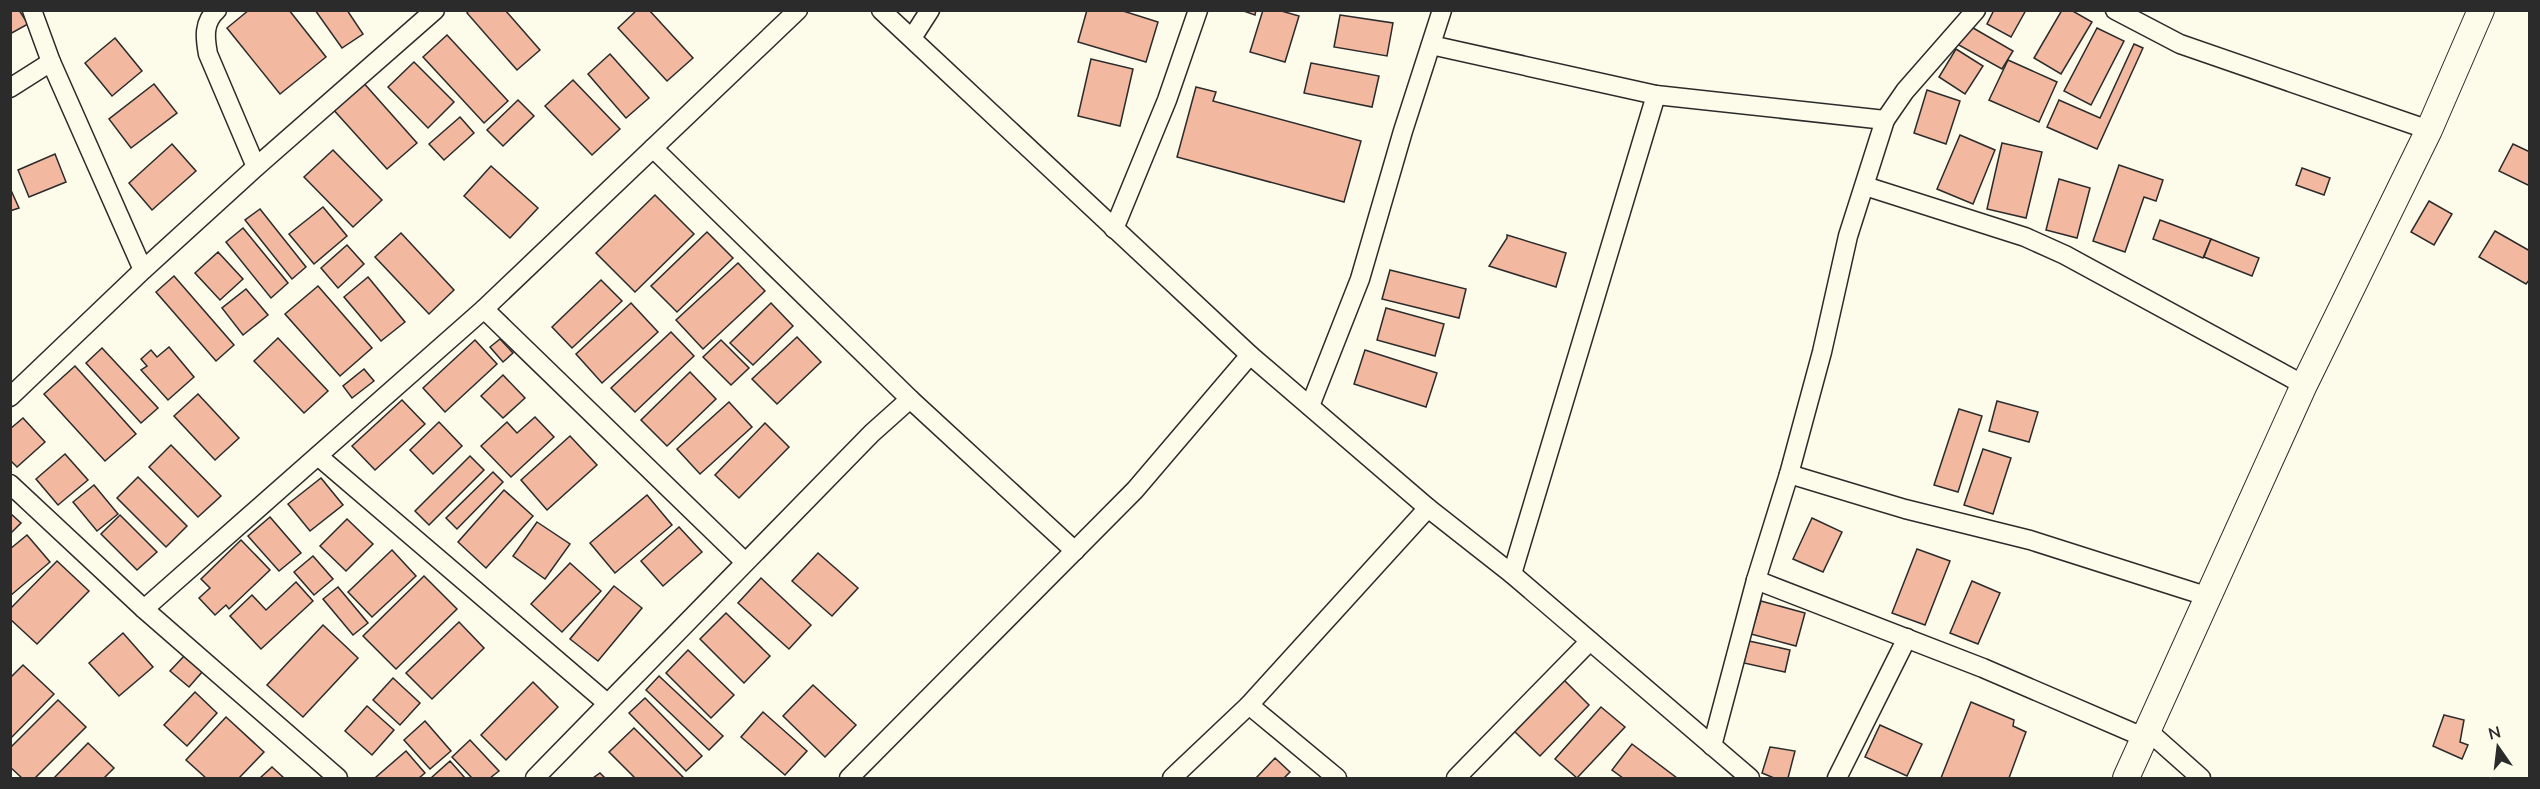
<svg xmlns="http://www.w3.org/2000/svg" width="2540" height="789" viewBox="0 0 2540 789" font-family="Mulish,sans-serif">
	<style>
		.building { fill: #f2b8a0; stroke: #2b2b2b; stroke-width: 1.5 }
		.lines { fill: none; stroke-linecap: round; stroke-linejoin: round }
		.street-casing { stroke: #2b2b2b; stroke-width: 21 }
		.secondary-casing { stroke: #2b2b2b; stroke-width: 28 }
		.street { stroke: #fdfbea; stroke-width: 18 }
		.secondary { stroke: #fdfbea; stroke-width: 26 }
	</style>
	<rect width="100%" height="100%" fill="#fdfbea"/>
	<g class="building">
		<polygon points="10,10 19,10 28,24 10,34"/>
		<polygon points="249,10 289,10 326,57 280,94 227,28"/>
		<polygon points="315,10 347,10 363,34 342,48"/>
		<polygon points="469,10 505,10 540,50 517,70 467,13"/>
		<polygon points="637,10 649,10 693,58 667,81 618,28"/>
		<polygon points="1087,10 1120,10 1158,22 1146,62 1078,42"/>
		<polygon points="1241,10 1256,10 1255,15"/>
		<polygon points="1263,10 1278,10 1299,16 1285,62 1250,52"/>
		<polygon points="1994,10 2026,10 2011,37 1987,24"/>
		<polygon points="2062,10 2071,10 2092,22 2061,74 2034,58"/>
		<polygon points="1340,15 1393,23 1387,56 1334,47"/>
		<polygon points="1968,25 2013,51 2002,69 1957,44"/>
		<polygon points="2097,28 2124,41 2091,105 2064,91"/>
		<polygon points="447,35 508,101 484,123 423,57"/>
		<polygon points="115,38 142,71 112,96 85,63"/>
		<polygon points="2134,44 2143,48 2097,149 2047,127 2059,100 2100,118"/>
		<polygon points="1956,49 1983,66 1965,94 1939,77"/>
		<polygon points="610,54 649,98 626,118 588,74"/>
		<polygon points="1091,59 1133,69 1120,126 1078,116"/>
		<polygon points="2008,60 2057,82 2039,122 1989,100"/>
		<polygon points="414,62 454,102 428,128 388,87"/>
		<polygon points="1311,63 1379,76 1372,107 1304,93"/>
		<polygon points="361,80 417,143 387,169 331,107"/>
		<polygon points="573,80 620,129 592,155 545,106"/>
		<polygon points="154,84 177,113 131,148 109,119"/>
		<polygon points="1196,87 1216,92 1213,101 1361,141 1344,202 1177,157"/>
		<polygon points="1927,90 1960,101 1946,144 1914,133"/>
		<polygon points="518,100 534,116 503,146 487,130"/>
		<polygon points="460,117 474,133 444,160 429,144"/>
		<polygon points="1960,135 1995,150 1973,204 1937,189"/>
		<polygon points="2002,143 2042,152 2026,218 1987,209"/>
		<polygon points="172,144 196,171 152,210 129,183"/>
		<polygon points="2513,144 2530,152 2530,186 2499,171"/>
		<polygon points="333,150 382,200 353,227 304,177"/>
		<polygon points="55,154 66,182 29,197 18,170"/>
		<polygon points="2119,165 2163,180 2156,201 2144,197 2125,252 2093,241"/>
		<polygon points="491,166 538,208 510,238 464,196"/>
		<polygon points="2302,168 2330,178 2324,195 2296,185"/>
		<polygon points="2059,179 2090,188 2077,238 2046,230"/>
		<polygon points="10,188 19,208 10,211"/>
		<polygon points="655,195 694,234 635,292 596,253"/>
		<polygon points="2429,201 2452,214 2434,245 2411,232"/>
		<polygon points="323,207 347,236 314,264 289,234"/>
		<polygon points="260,209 306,267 292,279 245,220"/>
		<polygon points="2160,220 2211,239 2203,258 2153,239"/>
		<polygon points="243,228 288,283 271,298 226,242"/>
		<polygon points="2495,231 2530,251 2530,279 2526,284 2479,257"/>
		<polygon points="707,232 733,258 677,312 651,286"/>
		<polygon points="401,233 454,290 429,314 375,257"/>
		<polygon points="1507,235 1566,253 1556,287 1489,266 1507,238"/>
		<polygon points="2211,239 2259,258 2252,276 2204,257"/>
		<polygon points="347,245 364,264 338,288 321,268"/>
		<polygon points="218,252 243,279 220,300 195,273"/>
		<polygon points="738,263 765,291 703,349 676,320"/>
		<polygon points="1390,270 1466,289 1459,318 1382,299"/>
		<polygon points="174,276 234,345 216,361 156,292"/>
		<polygon points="368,277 405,322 381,341 344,297"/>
		<polygon points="601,280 622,301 572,348 552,327"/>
		<polygon points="318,286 372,348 340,376 285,314"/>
		<polygon points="246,289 268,315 243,335 222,308"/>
		<polygon points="631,303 658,332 602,383 576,354"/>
		<polygon points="771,303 793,326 753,365 730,343"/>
		<polygon points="1386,308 1444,324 1435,356 1377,340"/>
		<polygon points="671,332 694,356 635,412 611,388"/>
		<polygon points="797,337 821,362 777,404 752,379"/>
		<polygon points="278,338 328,391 304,413 254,361"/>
		<polygon points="500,339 513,353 503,362 490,347"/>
		<polygon points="475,340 497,364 445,412 423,388"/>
		<polygon points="721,340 749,368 731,385 703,357"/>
		<polygon points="169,347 194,377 168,400 141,370 147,366 141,359 151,350 157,357"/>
		<polygon points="102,348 158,408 141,423 86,363"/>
		<polygon points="1365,350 1437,373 1426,407 1354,384"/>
		<polygon points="75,366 136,434 105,461 44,394"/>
		<polygon points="364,369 374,381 352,398 343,386"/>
		<polygon points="690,372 716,399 667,446 641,420"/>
		<polygon points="503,375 525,398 503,418 481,396"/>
		<polygon points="198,394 239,438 215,460 174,416"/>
		<polygon points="402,400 425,424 375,470 352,446"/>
		<polygon points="1997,401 2038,412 2029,442 1989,431"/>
		<polygon points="729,402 752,427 700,474 677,449"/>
		<polygon points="1959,409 1982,416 1958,492 1934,485"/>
		<polygon points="535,417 554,437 511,477 481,446 507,422 517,433"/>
		<polygon points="23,418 45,442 17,467 10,460 10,429"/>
		<polygon points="439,422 462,446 433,474 410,450"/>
		<polygon points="765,423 789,447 739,498 715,475"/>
		<polygon points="570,436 597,465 547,510 521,480"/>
		<polygon points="171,445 221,496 198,517 149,467"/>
		<polygon points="1983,449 2011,458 1993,514 1964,505"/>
		<polygon points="65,454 88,480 58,505 36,479"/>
		<polygon points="470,456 484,470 429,525 415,511"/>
		<polygon points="493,472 503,482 457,529 446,518"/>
		<polygon points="138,477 187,526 166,547 117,498"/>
		<polygon points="321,478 343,505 310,531 288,504"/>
		<polygon points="94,485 118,514 97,531 73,502"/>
		<polygon points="504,490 533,516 486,568 458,542"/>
		<polygon points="647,495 672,525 615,573 590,543"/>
		<polygon points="10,513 21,523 10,534"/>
		<polygon points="120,515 157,552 137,570 101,534"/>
		<polygon points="270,517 301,553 279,571 248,536"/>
		<polygon points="1812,518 1842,532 1823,572 1793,559"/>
		<polygon points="347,519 373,544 346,571 320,546"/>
		<polygon points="537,522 570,544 545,579 513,556"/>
		<polygon points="679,527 702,552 663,586 641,561"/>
		<polygon points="27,535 50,562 10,596 10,549"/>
		<polygon points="241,540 270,570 229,609 226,605 215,615 199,598 210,588 201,579"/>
		<polygon points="1917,549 1950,561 1925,625 1892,613"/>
		<polygon points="392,550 416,576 372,617 348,592"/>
		<polygon points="818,553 858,588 832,616 792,581"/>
		<polygon points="313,556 333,579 314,595 294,572"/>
		<polygon points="57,561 89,591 37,644 10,619 10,609"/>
		<polygon points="570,563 601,591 562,632 531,604"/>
		<polygon points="424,576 457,609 396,669 363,636"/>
		<polygon points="761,578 811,625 789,649 738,603"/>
		<polygon points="1972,581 2000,593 1978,644 1950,633"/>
		<polygon points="296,582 313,601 261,649 230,616 252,595 266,610"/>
		<polygon points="614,586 642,608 598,661 570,639"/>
		<polygon points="338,587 368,623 353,635 323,599"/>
		<polygon points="1761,601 1805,613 1796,646 1751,634"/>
		<polygon points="726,613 770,656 744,683 700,639"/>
		<polygon points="459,622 484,648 432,699 406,673"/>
		<polygon points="323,625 358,658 303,717 267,685"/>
		<polygon points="123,633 153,667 119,696 89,663"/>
		<polygon points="1749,641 1790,650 1785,672 1744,663"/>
		<polygon points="688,650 734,695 711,718 666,673"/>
		<polygon points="185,655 203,671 189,687 170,671"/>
		<polygon points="23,665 54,694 10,739 10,678"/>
		<polygon points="659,676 723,736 709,750 646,690"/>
		<polygon points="393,678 420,703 400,725 373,700"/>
		<polygon points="1563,679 1589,705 1540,756 1513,730"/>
		<polygon points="533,682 558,707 506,760 481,735"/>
		<polygon points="813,685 856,725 825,757 783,716"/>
		<polygon points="195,692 217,713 187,746 164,725"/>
		<polygon points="645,698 702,756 686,771 629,713"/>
		<polygon points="58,700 86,727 35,778 22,778 10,767 10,748"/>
		<polygon points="1971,702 2014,720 2013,726 2026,732 2009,778 1941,778"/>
		<polygon points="367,706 394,730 372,755 345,731"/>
		<polygon points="1601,707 1625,727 1577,778 1555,759"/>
		<polygon points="763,712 807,751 785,775 741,737"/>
		<polygon points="2444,715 2464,720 2460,742 2468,745 2462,759 2433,746"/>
		<polygon points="226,717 264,752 239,778 206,778 186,760"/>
		<polygon points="425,721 451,751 430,769 404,740"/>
		<polygon points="1880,725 1922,744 1907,776 1865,757"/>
		<polygon points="634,728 683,777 681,778 635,778 609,752"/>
		<polygon points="470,740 499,771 490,778 472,778 452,757"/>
		<polygon points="88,743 114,768 104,778 54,778"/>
		<polygon points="1632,744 1677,778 1623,778 1612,770"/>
		<polygon points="1770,747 1795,751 1788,778 1774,778 1762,773"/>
		<polygon points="406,751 425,773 419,778 377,778 376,777"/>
		<polygon points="1275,758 1290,772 1284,778 1256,778"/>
		<polygon points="450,761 465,778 431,778"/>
		<polygon points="272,767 284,778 260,778"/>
		<polygon points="600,773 605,778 593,778"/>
	</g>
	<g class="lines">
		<g class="street-casing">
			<g id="street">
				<polyline points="32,10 51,62 143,270"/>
				<path d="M 217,10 C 203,22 205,38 208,54 L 256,167"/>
				<polyline points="881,10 1250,355 1428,508 1512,574 1750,778"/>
				<polyline points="2115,10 2180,44 2429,130"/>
				<polyline points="912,38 930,10"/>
				<polyline points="1431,45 1656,95 1885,120"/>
				<polyline points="10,88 51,62"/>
				<polyline points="653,148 910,399 1075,551"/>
				<polyline points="1865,186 2025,237 2065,255 2304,385"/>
				<polyline points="1114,229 1167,100 1198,10"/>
				<polyline points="484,309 745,562"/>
				<polyline points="10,397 143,270 256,167 435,10"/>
				<polyline points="1310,406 1360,279 1403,131 1442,10"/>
				<polyline points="318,456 607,703"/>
				<polyline points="1789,474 1905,509 2030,540 2209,597"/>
				<polyline points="10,484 144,609 338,778"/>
				<polyline points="1512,574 1656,95"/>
				<polyline points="1756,580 1983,668 2143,737"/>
				<polyline points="144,609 484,309 798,10"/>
				<polyline points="1249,705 1337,778"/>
				<polyline points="2147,730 2201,778"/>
				<polyline points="1712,746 1756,580 1789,474 1822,352 1848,236 1885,120 1905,91 1976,10"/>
				<polyline points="535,778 872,433 910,399"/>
				<polyline points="849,778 1135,490 1250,355"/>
				<polyline points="1172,778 1249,705 1428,508"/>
				<polyline points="1456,778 1590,641"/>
				<polyline points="1837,778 1907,638"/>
			</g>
		</g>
		<g class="secondary-casing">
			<polyline id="secondary" points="2126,778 2304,385 2429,130 2481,10"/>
		</g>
		<use href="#street" class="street"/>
		<use href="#secondary" class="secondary"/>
	</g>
	<rect width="2540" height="789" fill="none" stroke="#2b2b2b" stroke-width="24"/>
	<g transform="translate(2498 747) rotate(346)" stroke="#fdfbea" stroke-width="4.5" paint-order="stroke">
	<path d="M0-4.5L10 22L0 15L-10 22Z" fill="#2b2b2b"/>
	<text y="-9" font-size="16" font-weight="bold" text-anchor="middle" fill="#2b2b2b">N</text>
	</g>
</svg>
